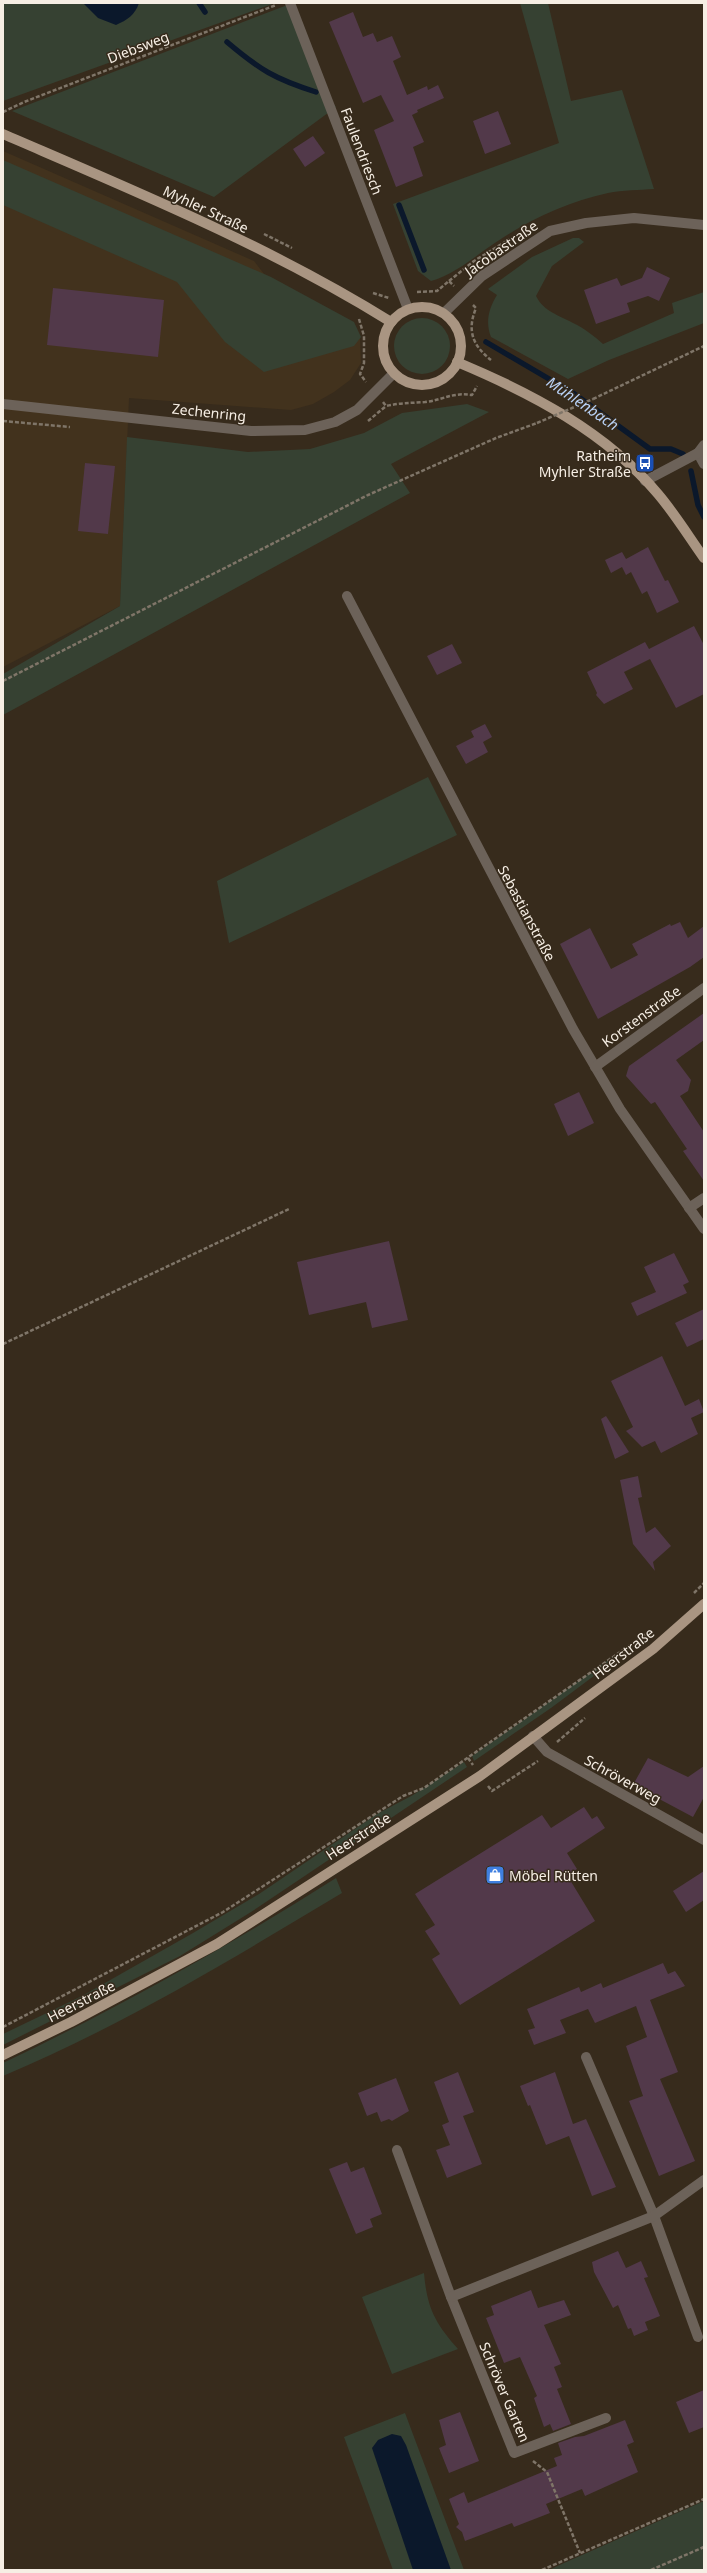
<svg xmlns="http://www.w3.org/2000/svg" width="707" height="2573" viewBox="0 0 707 2573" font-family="'Noto Sans',sans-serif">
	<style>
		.built { fill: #42321d }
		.green { fill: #364132 }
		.water { fill: #0b182b }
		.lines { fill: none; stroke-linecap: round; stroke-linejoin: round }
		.stream { stroke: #0b182b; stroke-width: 5.5 }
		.building { fill: #52394a }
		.path { stroke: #7f7568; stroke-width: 2.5; stroke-dasharray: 4 2; stroke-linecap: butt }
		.minor { stroke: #6c6259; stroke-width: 10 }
		.major { stroke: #a99582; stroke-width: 10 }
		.path-bridge { stroke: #7f7568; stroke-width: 2.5; stroke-dasharray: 4 2; stroke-linecap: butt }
		.labels { text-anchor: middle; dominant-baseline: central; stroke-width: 3; stroke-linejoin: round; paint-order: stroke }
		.street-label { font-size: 14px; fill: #f6eee4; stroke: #372b1c }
		.poi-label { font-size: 14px; fill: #f6eee4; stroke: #372b1c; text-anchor: end }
		.water-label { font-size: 15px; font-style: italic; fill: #b9d2f7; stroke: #372b1c }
	</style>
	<rect width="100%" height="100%" fill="#372b1c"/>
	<polygon class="built" points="3,151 254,261 264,274 351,323 360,339 361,363 350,380 334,392 313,404 291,410 129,398 120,606 3,667"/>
	<g class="green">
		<polygon points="3,3 275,3 3,101"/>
		<path d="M 520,3 L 548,3 L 571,101 L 622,90 L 654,189 C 639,190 623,190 608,193 C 570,201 533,218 501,239 C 478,253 457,274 431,281 L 418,271 L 393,204 L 559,143 Z"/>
		<polygon points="290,4 330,99 336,107 214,197 12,111"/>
		<polygon points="3,160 271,277 354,322 361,337 354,346 264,372 225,342 177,282 3,205"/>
		<path d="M 573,238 L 579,238 L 584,242 L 552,266 L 536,296 C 544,312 559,315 573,323 C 584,328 594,336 603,344 L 674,313 L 672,303 L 704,292 L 704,323 L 609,360 L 568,379 L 491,337 C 485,322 489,308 497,295 L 488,289 L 532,257 Z"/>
		<circle cx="422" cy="346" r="28"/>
		<polygon points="467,404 489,412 391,464 410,493 3,715 3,674 120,606 127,437 248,452 310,449 364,433 402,413"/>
		<polygon points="428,777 457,835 229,943 217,881"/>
		<polygon points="634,1646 551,1708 474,1761 472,1756 621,1651"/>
		<polygon points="464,1762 467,1767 251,1912 180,1956 3,2045 3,2034 82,1996 193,1933 259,1894 377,1814 413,1795"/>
		<path d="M 336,1878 L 342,1893 C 232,1959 122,2026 3,2076 L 3,2063 C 118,2008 229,1946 336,1878 Z"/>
		<path d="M 424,2273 C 427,2308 435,2323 458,2349 L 392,2374 L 362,2297 Z"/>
		<polygon points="405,2413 464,2570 393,2570 344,2437"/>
		<polygon points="704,2501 704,2570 549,2570 564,2563"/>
	</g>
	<g class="water">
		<path d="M 83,3 L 139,3 C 135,15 127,20 116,25 L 98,18 Z"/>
		<polygon points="392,2434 401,2436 406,2445 451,2570 413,2570 372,2448 378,2440"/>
	</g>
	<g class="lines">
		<g class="stream">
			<polyline points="199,3 205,12"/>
			<path d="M 227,42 C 260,70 275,79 316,92"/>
			<polyline points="399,205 424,270"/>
			<polyline points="486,342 573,393 650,449 671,449 683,454"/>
			<polyline points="691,471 698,505 704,517"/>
		</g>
	</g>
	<g class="building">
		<polygon points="353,12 363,37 373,33 377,42 392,36 401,57 393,61 407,95 427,86 428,90 438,85 444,98 417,110 418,112 412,115 424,142 413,147 423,176 396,187 374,130 394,121 381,95 363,103 329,22"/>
		<polygon points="498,111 511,144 485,154 473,121"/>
		<polygon points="313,136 325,153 305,167 293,149"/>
		<polygon points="647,267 670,278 659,301 648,296 627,303 630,312 596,324 584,290 617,278 621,286 642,278"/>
		<polygon points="53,288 164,300 158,357 47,345"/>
		<polygon points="85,463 115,466 108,534 78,531"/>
		<polygon points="648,547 665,581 668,580 679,602 657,613 647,591 642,594 631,572 626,575 622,567 611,573 605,560 622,552 626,559"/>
		<polygon points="694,626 704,645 704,694 676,708 650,659 624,672 633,689 604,704 596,695 597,693 587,672 645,642 649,649"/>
		<polygon points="452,644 462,663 437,675 427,656"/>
		<polygon points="485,724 492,737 483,742 488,752 466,764 456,746 474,737 471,731"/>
		<polygon points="680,922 688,938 704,926 704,957 690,967 598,1019 560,944 590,928 611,969 638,955 632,944 670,924 671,926"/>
		<polygon points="704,1013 704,1040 676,1060 691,1080 688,1091 680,1096 704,1132 704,1181 683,1151 687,1149 655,1102 651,1104 626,1076 629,1066"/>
		<polygon points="579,1092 594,1123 568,1136 554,1104"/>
		<polygon points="389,1241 408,1320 372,1328 366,1302 309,1315 297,1262"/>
		<polygon points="674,1253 689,1282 683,1285 687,1293 637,1316 631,1303 656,1292 644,1267"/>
		<polygon points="704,1309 704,1339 687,1347 675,1323"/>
		<polygon points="662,1356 685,1406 699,1399 704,1412 691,1418 698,1434 661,1453 655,1441 642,1447 626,1431 633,1427 611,1381"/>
		<polygon points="606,1416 629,1452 615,1459 601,1419"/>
		<polygon points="638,1476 642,1497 638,1498 646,1533 655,1527 671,1546 653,1562 655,1571 633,1544 620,1480"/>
		<polygon points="648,1758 688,1777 704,1766 704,1797 693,1817 633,1785"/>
		<polygon points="584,1807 592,1819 597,1816 605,1828 567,1853 577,1869 567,1875 595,1921 460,2005 432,1959 440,1954 425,1931 435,1925 415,1894 542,1815 551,1828"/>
		<polygon points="704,1871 704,1900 686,1912 673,1891"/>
		<polygon points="663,1963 668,1974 675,1971 685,1986 650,2000 678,2072 660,2079 695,2161 659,2176 629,2101 643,2096 626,2046 647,2037 636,2006 595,2023 588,2009 560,2020 566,2033 534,2045 528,2030 535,2028 527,2009 579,1987 581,1992 601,1983 603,1988"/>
		<polygon points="458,2072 474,2112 463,2116 482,2164 447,2178 436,2150 450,2145 442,2125 449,2122 434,2082"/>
		<polygon points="555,2072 573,2124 586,2119 616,2187 592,2196 569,2136 546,2145 530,2105 528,2106 520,2086"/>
		<polygon points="396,2078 409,2111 392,2121 389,2119 381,2122 377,2112 367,2116 358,2093"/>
		<polygon points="347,2162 351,2172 364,2167 382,2214 370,2219 373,2227 356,2234 329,2169"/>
		<polygon points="618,2251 626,2268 641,2261 648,2277 644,2278 660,2316 645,2322 648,2330 634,2336 631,2328 628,2329 618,2305 613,2308 594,2272 592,2262"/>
		<polygon points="531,2290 538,2308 564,2300 571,2315 544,2325 561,2364 554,2367 562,2387 557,2389 571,2424 553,2431 550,2424 544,2427 534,2398 537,2396 520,2357 504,2363 486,2318 494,2315 491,2306"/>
		<polygon points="704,2390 704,2427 689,2433 676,2402"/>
		<polygon points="460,2412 479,2461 449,2473 439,2448 446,2445 439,2420"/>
		<polygon points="625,2420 634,2442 627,2445 638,2472 585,2496 582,2489 546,2504 550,2513 514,2527 512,2523 465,2541 462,2532 456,2527 459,2524 449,2499 464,2492 468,2503 557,2466 554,2458 562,2455 558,2443 575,2437 584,2436"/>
	</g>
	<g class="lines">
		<g class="path">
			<polyline points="3,112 24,102 276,5"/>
			<polyline points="264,234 292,248"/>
			<polyline points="449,281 474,261 510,239"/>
			<polyline points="417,292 437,291 449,281 454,286"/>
			<polyline points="373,293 389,298"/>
			<path d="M 473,305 L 476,308 C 467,330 472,345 491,360"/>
			<polyline points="359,319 364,336 364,363 360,374 366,382"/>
			<polyline points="593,399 704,346"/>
			<path d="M 383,402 L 386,406 C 399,403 411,403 425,402 C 443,400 452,392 472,395 L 477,386"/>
			<polyline points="3,421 70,427"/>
			<polyline points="368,421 386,406"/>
			<polyline points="3,681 368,495 496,438 537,423"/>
			<polyline points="3,1344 289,1209"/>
			<polyline points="694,1593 704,1583"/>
			<polyline points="557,1742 585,1718"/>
			<polyline points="468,1758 473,1765"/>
			<polyline points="488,1786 492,1791 538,1761"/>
			<polyline points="3,2027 223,1912 403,1796 424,1788 649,1632"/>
			<polyline points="533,2461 547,2472 580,2553"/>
			<polyline points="542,2570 704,2499"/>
			<polyline points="651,2570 704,2547"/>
		</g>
		<g class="minor">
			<polyline points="290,3 408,309"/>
			<polyline points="444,313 482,276 550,231 586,223 634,218 704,225"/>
			<polyline points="3,404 251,431 305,430 335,422 357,410 394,373"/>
			<polyline points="698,453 704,464"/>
			<polyline points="645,481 698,453 704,445"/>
			<polyline points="347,596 573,1029 620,1109 704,1229"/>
			<polyline points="595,1067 704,988"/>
			<polyline points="689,1208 704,1198"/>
			<polyline points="533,1736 547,1752 704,1840"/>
			<polyline points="586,2057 654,2216 698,2337"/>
			<polyline points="397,2150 451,2297 514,2453 606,2418"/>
			<polyline points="451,2297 654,2216 704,2180"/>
		</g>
		<g class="major">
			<path d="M 3,134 C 135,191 269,246 391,322"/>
			<circle cx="422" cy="346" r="39"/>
			<path d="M 457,362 C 531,393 606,432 658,494 C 675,514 689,537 704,558"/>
			<polyline points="3,2055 71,2022 217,1944 480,1776 653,1649 704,1604"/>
		</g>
		<polyline class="path-bridge" points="537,423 593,399"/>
	</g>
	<defs>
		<g id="bus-square" transform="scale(1)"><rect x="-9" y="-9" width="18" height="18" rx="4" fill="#1a4fb4" stroke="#372b1c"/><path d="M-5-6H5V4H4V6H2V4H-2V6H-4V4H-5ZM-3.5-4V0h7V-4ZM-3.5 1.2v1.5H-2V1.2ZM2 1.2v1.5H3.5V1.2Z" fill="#fff"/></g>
		<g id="shop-square" transform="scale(1)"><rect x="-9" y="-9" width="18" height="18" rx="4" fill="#3f7fe0" stroke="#372b1c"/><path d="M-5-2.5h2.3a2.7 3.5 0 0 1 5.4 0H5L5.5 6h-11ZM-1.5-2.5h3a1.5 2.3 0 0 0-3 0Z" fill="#fff"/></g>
	</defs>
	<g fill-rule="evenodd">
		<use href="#bus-square" x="645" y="463"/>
		<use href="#shop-square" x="495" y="1875"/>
	</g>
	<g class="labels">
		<g class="street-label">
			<text transform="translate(138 47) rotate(-21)">Diebsweg</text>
			<text transform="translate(362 151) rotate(69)">Faulendriesch</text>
			<text transform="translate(206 209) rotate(25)">Myhler Straße</text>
			<text transform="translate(501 248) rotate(-35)">Jacobastraße</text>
			<text transform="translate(209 412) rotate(6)">Zechenring</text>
			<text transform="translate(527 913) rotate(62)">Sebastianstraße</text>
			<text transform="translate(641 1016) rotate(-36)">Korstenstraße</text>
			<text transform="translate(623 1653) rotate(-38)">Heerstraße</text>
			<text transform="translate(623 1779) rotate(29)">Schröverweg</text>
			<text transform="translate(358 1836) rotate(-33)">Heerstraße</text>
			<text transform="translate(81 2001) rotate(-27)">Heerstraße</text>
			<text transform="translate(505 2392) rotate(67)">Schröver Garten</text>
		</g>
		<g class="poi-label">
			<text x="631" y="455">Ratheim<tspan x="631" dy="16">Myhler Straße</tspan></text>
			<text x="509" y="1875" text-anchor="start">Möbel Rütten</text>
		</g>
		<g class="water-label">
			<text transform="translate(583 403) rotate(34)">Mühlenbach</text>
		</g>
	</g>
	<rect width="707" height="2573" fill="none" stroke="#f6eee4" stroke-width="8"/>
</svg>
